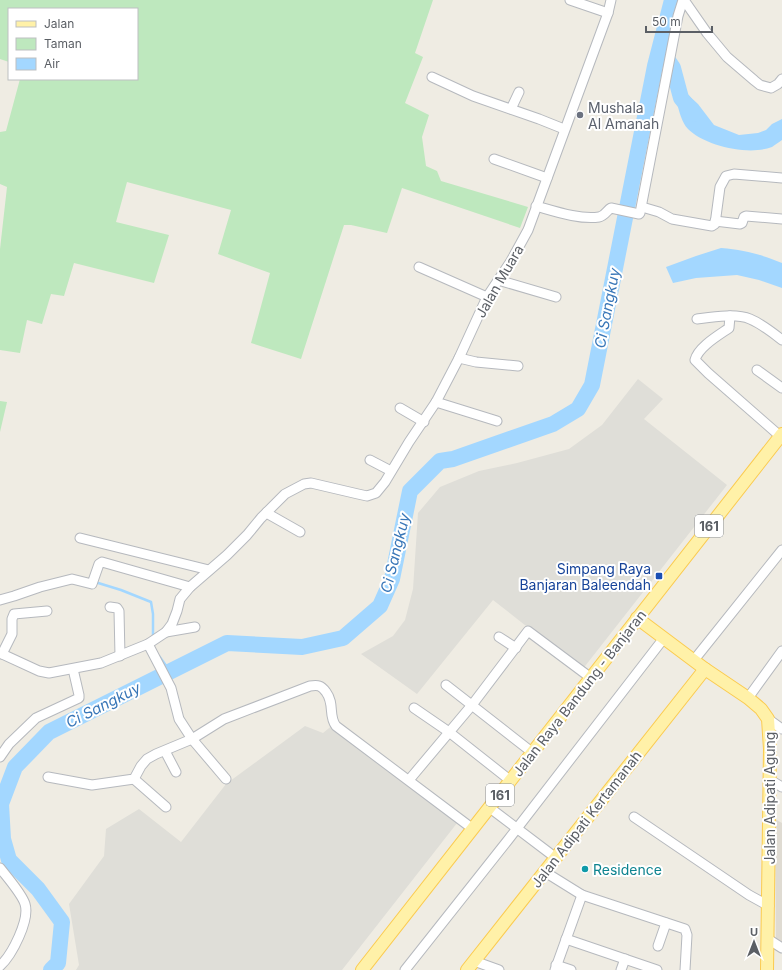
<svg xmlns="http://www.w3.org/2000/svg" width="782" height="970" viewBox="0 0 782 970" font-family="Inter,sans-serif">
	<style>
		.industrial { fill: #dfded8 }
		.education { fill: #dfdbd2 }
		.green { fill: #bee8be }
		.water { fill: #a3d7ff }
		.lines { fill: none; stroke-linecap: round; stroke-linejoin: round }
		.stream { stroke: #a3d7ff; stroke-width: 2.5 }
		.river { stroke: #a3d7ff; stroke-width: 16 }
		.minor-casing { stroke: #b6b9be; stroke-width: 11 }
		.major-casing { stroke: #fbcb50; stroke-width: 14 }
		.minor { stroke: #fff; stroke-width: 9 }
		.major { stroke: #fff1a8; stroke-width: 12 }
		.worship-dot { fill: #6b7280; stroke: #fff; stroke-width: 1.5 }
		.transit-dot { fill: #1a4fb4; stroke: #fff; stroke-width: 1.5 }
		.culture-dot { fill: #0f9aa8; stroke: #fff; stroke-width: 1.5 }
		.labels { text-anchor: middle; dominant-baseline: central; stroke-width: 4; stroke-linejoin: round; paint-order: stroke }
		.shield { fill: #fff; stroke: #8c8f93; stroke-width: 1 }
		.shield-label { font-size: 13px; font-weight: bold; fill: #5b5f65 }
		.worship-label { font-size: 14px; fill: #5b616d; stroke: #fff; text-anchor: start }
		.street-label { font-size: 14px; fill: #5b5f65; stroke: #fff }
		.transit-label { font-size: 14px; fill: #164399; stroke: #fff; text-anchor: end }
		.culture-label { font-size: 14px; fill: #0d838f; stroke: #fff; text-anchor: start }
		.water-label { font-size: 15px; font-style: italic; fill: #3977b8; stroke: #fff }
	</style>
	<rect width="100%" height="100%" fill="#efece3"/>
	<g class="industrial">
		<polygon points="638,379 663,399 644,419 727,485 582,670 493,600 417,694 361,654 393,636 405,620 413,589 418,513 440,487 479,471 517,463 569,449 602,425"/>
		<polygon points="334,724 461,818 342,970 76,970 79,965 69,904 104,856 106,829 139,809 181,842 226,784 305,726 323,733"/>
	</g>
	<polygon class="education" points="775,819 782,823 782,945 776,941"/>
	<g class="green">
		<polygon points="0,0 433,0 415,53 423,57 405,103 429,115 422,137 426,166 437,171 441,181 528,207 520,228 402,188 387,233 351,225 344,225 301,359 251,343 270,273 218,254 231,210 127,182 116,222 169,235 154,283 74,263 64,296 51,294 42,324 27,320 20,353 0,350 0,249 7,187 0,184 0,132 6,131 20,79 137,79 137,9 9,9 9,62 0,59"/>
		<polygon points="0,401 7,402 0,432"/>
	</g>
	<g class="water">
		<path d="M 686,93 L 698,104 L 714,125 L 739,135 L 758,133 L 766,130 L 772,124 L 782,119 L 782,140 C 779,142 775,145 772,147 C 749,156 705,146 688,129 C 682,123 679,111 677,103 L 683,94 Z"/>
		<path d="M 721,248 C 745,250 760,254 782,263 L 782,288 L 759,280 L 737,275 L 696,278 L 673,283 L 666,267 L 696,256 Z"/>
	</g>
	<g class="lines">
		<g class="stream">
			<polyline points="95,582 121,590 151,602 153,614 153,637"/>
			<polyline points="159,656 170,671"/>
		</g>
		<g class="river">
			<polyline points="661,50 673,68 681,98 694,114"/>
			<polyline points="51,970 58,963 62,922 38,889 9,860 3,839 1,804 15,767 49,732 227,643 302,647 343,638 380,606 392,579 410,491 440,461 453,459 553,424 578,409 592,385 655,66 672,0"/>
		</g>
		<g class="minor-casing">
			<g id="minor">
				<polyline points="570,0 608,13"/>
				<polyline points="684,0 707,33 727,57 755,81 760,85 771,88 778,84 782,79"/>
				<polyline points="432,77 473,96 539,119 564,129"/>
				<polyline points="511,109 519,92"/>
				<polyline points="494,159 547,178"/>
				<path d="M 536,206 C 554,211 580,220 599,217 C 605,216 607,210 611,208 L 639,214 L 640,213 L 678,16 L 683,0"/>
				<polyline points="642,207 659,212 672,219 712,226 715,224 720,187 726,176 734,174 782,178"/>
				<polyline points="715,221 740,224 742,223 744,217 746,216 782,219"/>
				<polyline points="419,267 487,297"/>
				<polyline points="498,280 556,297"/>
				<path d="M 730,316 L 729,328 C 719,335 698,347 695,360 L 708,373 L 780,436"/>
				<path d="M 697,319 C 712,317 736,313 750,319 C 762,324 772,332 782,340"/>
				<polyline points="459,358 476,362 518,366"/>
				<polyline points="757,370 782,388"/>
				<polyline points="436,402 497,421"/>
				<polyline points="400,408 424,422"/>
				<polyline points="370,460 391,471"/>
				<polyline points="267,512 270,515 300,532"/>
				<polyline points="80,538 209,570"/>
				<polyline points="0,600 14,596 40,587 72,579 92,584 99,564 102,562 190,587"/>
				<polyline points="110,607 117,608 119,611 120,656"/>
				<polyline points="166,632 195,627"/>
				<polyline points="499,637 516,648"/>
				<polyline points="148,644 171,688 179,719 192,739 226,779"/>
				<polyline points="0,653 39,671 49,673 101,663 148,644 166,632 172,624 177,611 180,599 190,587 227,555 247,535 261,518 285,494 304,484 311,483 358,494 367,496 376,493 385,482 409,442 436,402 459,358 487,297 511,261 528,230 608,13 611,0"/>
				<polyline points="2,654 12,634 12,619 14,614 47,611"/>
				<polyline points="694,660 782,550"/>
				<polyline points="446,685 533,753"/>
				<polyline points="748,698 782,651"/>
				<polyline points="414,708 449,732 511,781"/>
				<polyline points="768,719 782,729"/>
				<polyline points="165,751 176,772"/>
				<polyline points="0,757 9,744 36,718 79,698 79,695 73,669"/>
				<path d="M 48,777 L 92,785 L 134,779 L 141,766 L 147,759 L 156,754 L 192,739 L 224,719 L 310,686 C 318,685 321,685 326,692 C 335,704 328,716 336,726 L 473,829"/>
				<polyline points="134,779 166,807"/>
				<polyline points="409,780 472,705 528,631 591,678"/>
				<polyline points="770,780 782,787"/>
				<polyline points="490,808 556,858"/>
				<polyline points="634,817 749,895 769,906"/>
				<path d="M 0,868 C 7,877 22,894 25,904 C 30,920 12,955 0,966"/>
				<polyline points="545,872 582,895 685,929 687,935 685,970"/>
				<polyline points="566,939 657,970"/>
				<polyline points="768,939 782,948"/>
				<polyline points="658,946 666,923"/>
				<polyline points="474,961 499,970"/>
				<polyline points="556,965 571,970"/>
				<polyline points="405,970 508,840 664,638"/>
				<polyline points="555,970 582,895"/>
				<polyline points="621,970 625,959"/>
			</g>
		</g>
		<g class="major-casing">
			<g id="major">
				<polyline points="637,618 705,669 748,698 761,709 768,719 770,749 767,970"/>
				<polyline points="362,970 782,434"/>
				<polyline points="467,970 705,669"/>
			</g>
		</g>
		<use href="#minor" class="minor"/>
		<use href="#major" class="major"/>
	</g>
	<circle class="worship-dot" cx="580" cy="115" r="4"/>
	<rect class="transit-dot" x="655" y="572" width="8" height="8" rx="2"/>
	<circle class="culture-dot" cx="585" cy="869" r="4"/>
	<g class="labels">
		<g class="shield">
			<rect x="695" y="515" width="28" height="22" rx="3"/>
			<rect x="486" y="784" width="28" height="22" rx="3"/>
		</g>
		<g class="shield-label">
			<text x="709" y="526">161</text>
			<text x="500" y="795">161</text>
		</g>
		<g class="worship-label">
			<text x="588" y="107">Mushala<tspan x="588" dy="16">Al Amanah</tspan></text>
		</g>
		<g class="street-label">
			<text transform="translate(499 281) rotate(-60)">Jalan Muara</text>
			<text transform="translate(579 693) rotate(-52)">Jalan Raya Bandung - Banjaran</text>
			<text transform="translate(769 798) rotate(-90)">Jalan Adipati Agung</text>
			<text transform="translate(586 819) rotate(-52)">Jalan Adipati Kertamanah</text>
		</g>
		<g class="transit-label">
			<text x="651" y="568">Simpang Raya<tspan x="651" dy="16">Banjaran Baleendah</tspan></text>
		</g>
		<g class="culture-label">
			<text x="593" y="869">Residence</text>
		</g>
		<g class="water-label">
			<text transform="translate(607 308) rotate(-79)">Ci Sangkuy</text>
			<text transform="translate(395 553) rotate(-76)">Ci Sangkuy</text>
			<text transform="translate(103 705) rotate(-27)">Ci Sangkuy</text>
		</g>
	</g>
	<rect x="8" y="8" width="130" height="72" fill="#ffffff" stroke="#bdbfc1"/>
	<rect x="16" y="21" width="20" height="6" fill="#fff1a8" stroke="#bdbfc1"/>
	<text x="44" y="28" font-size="12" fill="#5b5f65">Jalan</text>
	<rect x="16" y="38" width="20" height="12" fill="#bee8be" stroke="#bdbfc1"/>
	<text x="44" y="48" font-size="12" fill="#5b5f65">Taman</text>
	<rect x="16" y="58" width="20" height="12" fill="#a3d7ff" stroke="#bdbfc1"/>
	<text x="44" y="68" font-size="12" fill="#5b5f65">Air</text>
	<g transform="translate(754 942)" stroke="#ffffff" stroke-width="3" paint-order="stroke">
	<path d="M0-3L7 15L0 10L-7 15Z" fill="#5b5f65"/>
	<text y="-6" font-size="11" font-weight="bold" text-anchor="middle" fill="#5b5f65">U</text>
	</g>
	<path d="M646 26v6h66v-6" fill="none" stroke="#5b5f65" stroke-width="2"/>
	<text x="652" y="26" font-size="12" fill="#5b5f65" stroke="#ffffff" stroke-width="3" paint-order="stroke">50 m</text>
</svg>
